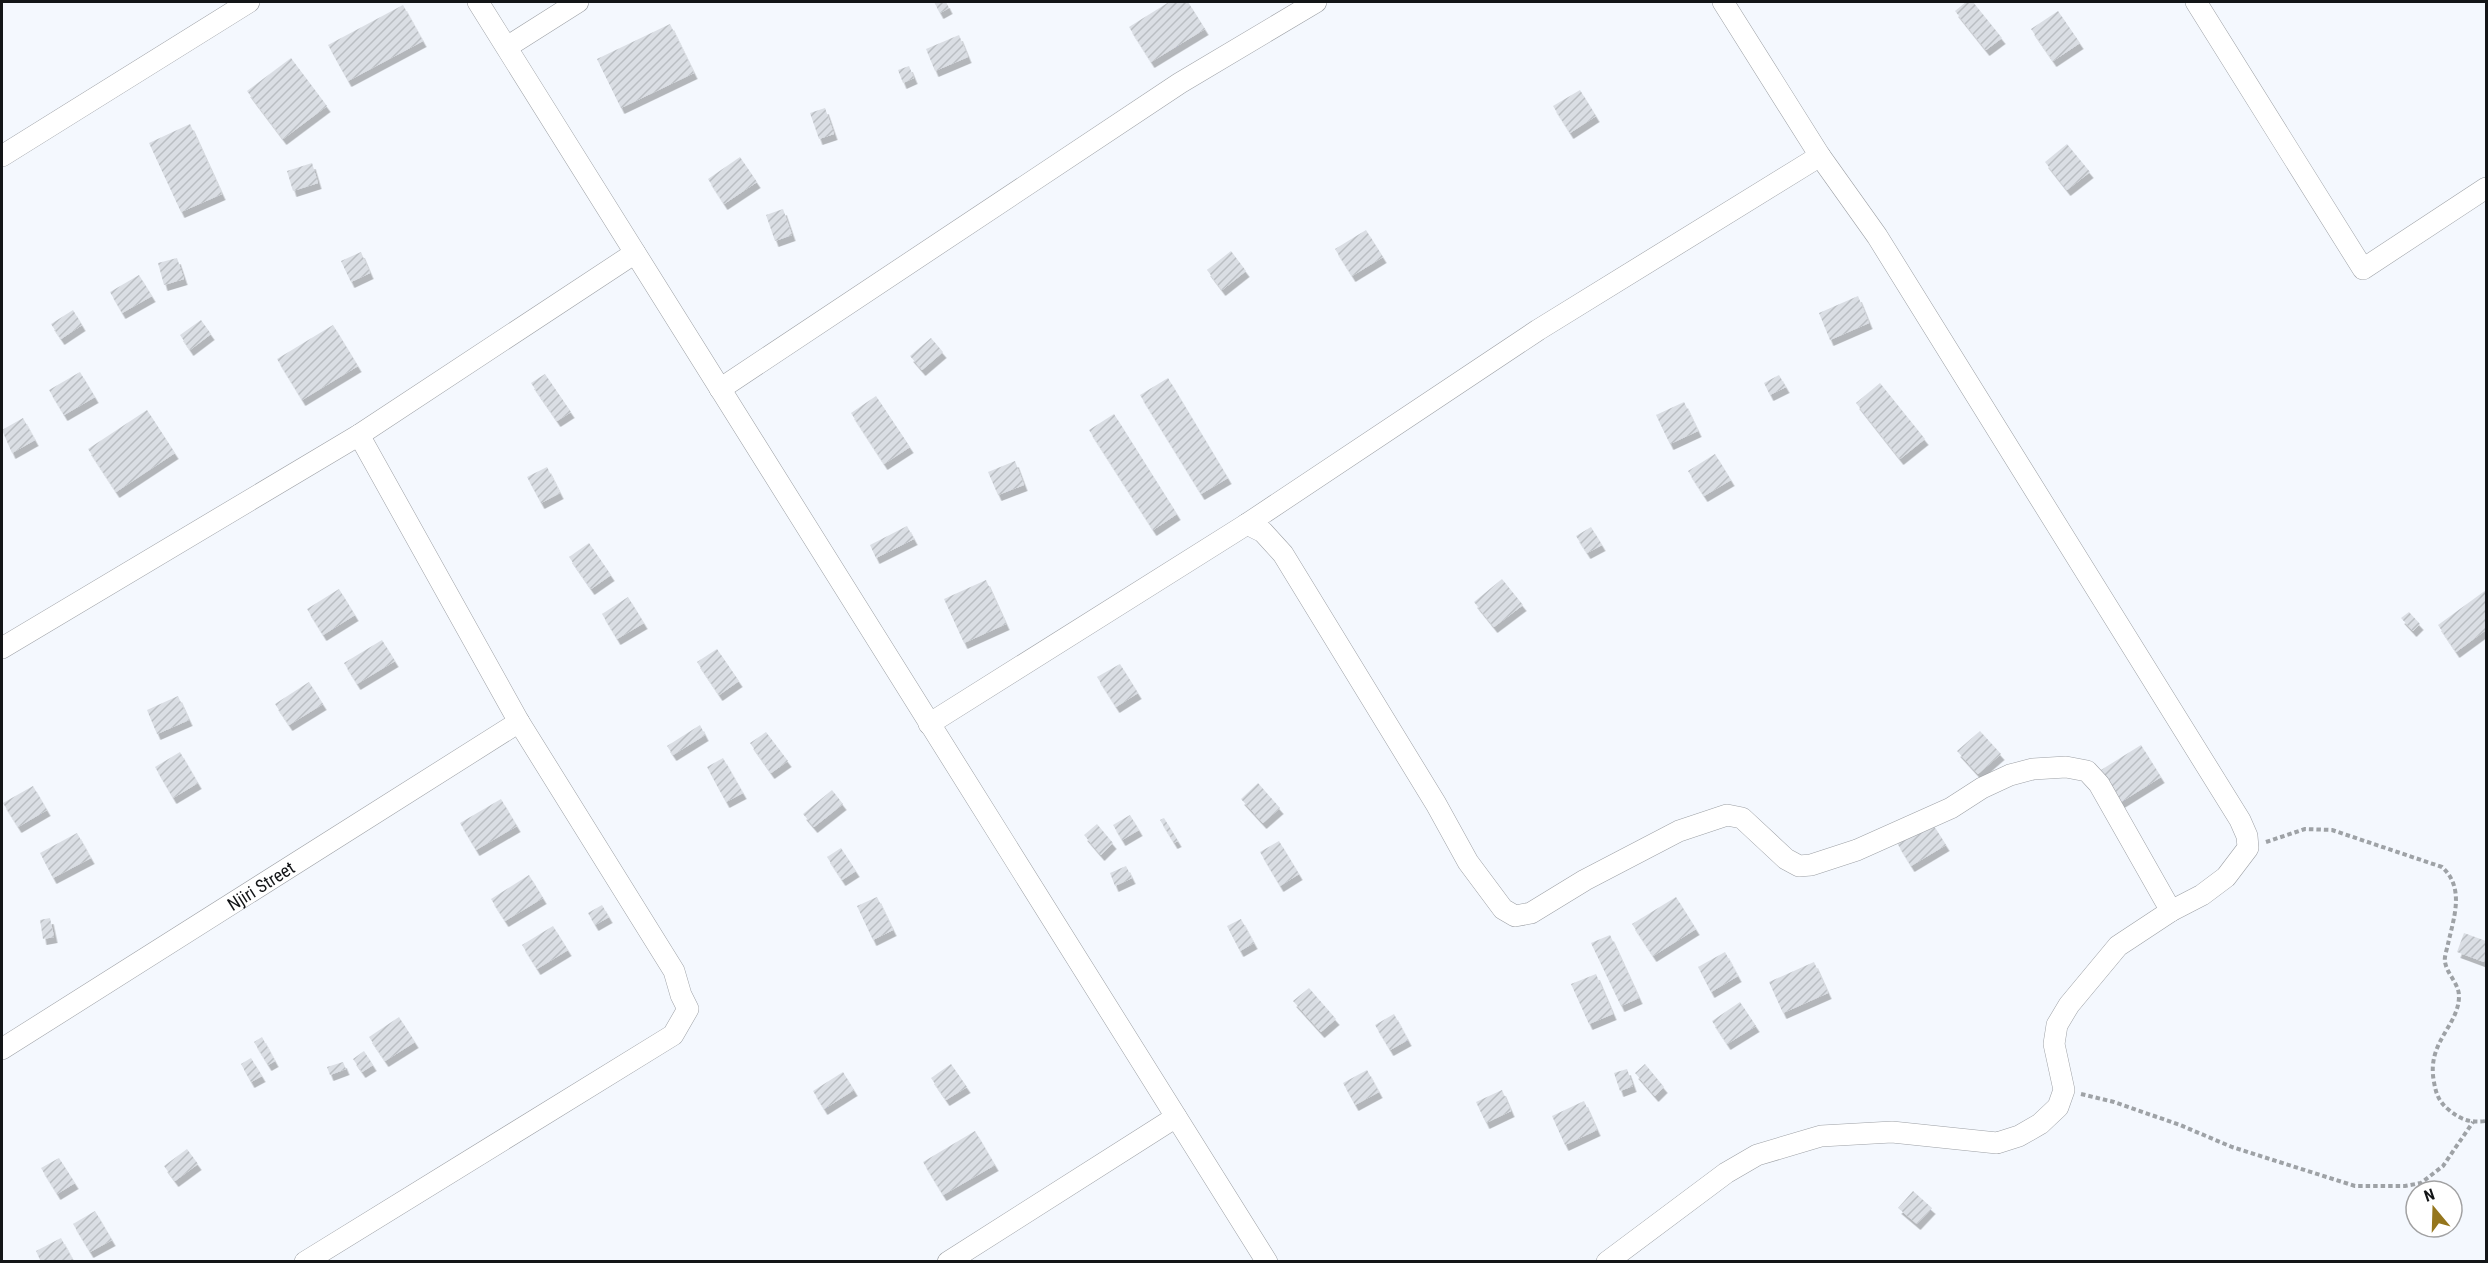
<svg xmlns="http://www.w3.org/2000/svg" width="2488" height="1263" viewBox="0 0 2488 1263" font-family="'Roboto Condensed',sans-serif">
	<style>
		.building { fill: url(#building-hatch); filter: url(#shadow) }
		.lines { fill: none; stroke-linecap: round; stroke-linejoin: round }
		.street-casing { stroke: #9da0a5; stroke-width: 22 }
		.path { stroke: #9ea2a6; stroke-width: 4; stroke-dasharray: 4.5 3; stroke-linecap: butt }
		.street { stroke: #fff; stroke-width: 21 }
		.labels { text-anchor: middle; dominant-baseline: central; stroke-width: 6; stroke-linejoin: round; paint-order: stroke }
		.street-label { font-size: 18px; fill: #131517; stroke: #fff }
	</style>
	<defs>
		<pattern id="building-hatch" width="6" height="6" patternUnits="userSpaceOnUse" patternTransform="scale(1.5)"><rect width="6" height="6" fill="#dadee4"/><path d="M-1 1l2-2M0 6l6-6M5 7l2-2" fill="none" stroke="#babec3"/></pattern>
		<filter id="shadow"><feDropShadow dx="3.5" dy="6" stdDeviation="0" flood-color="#0004"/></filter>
	</defs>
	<rect width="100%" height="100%" fill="#f4f8fe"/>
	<g class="building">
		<polygon points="934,2 946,2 949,8 940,13"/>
		<polygon points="1169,2 1188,2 1205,29 1151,62 1129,27"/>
		<polygon points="1966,2 1973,2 2002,38 1986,50 1955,11"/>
		<polygon points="403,5 423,41 348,81 328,45"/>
		<polygon points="2058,11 2080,43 2053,61 2031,29"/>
		<polygon points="670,24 694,73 621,108 597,59"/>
		<polygon points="959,35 968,57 935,71 926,49"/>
		<polygon points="291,58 327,106 283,139 247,91"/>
		<polygon points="909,66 914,78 903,83 898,70"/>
		<polygon points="1580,90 1596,116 1570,133 1553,106"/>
		<polygon points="825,108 834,134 819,139 810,113"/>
		<polygon points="190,124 222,194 181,212 149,143"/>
		<polygon points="2067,144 2090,172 2067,190 2045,162"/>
		<polygon points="740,157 757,182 724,204 708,179"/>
		<polygon points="312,163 318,183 293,191 287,171"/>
		<polygon points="783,209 792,235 775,241 766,215"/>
		<polygon points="1366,230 1383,257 1352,276 1335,249"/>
		<polygon points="1231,251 1246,271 1222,290 1207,270"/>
		<polygon points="361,252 370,273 351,282 341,261"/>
		<polygon points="177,258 184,279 164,285 158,263"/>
		<polygon points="139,275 152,296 122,313 110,292"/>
		<polygon points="1858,296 1869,323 1830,340 1819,313"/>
		<polygon points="73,310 82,325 61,339 51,324"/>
		<polygon points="201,320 211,334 190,350 180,335"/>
		<polygon points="333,325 358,366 302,400 277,359"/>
		<polygon points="931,338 943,352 922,370 910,356"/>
		<polygon points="80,372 95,397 64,415 49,390"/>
		<polygon points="545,374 571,412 557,421 531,383"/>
		<polygon points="1779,375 1786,387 1770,395 1764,383"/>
		<polygon points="1168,378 1228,478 1201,494 1140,395"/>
		<polygon points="1880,383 1925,439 1900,459 1856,403"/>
		<polygon points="876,396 910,447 884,464 851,413"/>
		<polygon points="1684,402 1698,431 1670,444 1656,415"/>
		<polygon points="147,410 175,453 116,492 88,449"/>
		<polygon points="1114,414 1177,514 1153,530 1089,430"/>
		<polygon points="23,418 35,440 12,453 2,430"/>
		<polygon points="1715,454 1731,480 1704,496 1688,471"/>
		<polygon points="1015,461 1024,485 998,495 988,472"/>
		<polygon points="547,467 560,493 541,503 527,477"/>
		<polygon points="907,526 914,539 876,558 870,545"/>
		<polygon points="1591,527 1602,545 1587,553 1576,536"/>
		<polygon points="589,543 611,575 591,589 569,557"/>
		<polygon points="1502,579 1523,605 1494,627 1474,602"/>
		<polygon points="986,580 1006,624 964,643 944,599"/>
		<polygon points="339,589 355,615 323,635 307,609"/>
		<polygon points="2486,590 2486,630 2456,652 2438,625"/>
		<polygon points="628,597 644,623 617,639 602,614"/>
		<polygon points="2409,612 2420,624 2413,631 2401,618"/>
		<polygon points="382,640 395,661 357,684 344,663"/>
		<polygon points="717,649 739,681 719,695 697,662"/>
		<polygon points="1120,664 1138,693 1116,707 1097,677"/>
		<polygon points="309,682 323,704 289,725 275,704"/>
		<polygon points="178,696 189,720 157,734 147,710"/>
		<polygon points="700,725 705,735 673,755 667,746"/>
		<polygon points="1980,731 2001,754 1978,774 1957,751"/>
		<polygon points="766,732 788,761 771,773 750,743"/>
		<polygon points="2141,745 2161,777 2121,802 2101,770"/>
		<polygon points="180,752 198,783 173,798 155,767"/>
		<polygon points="723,758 743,793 726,802 707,767"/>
		<polygon points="1258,783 1280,808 1263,823 1241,799"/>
		<polygon points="33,786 47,810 18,827 3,803"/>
		<polygon points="832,790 843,804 814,827 803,814"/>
		<polygon points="501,799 517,826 476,850 460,823"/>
		<polygon points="1130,815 1139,830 1122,840 1113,825"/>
		<polygon points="1164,818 1178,841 1174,843 1160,820"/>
		<polygon points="1932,823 1946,845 1911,866 1897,843"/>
		<polygon points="1097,824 1113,843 1101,855 1084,835"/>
		<polygon points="77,833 91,858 53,878 40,853"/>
		<polygon points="1279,841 1299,874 1280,886 1260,852"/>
		<polygon points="841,848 856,871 842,880 827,857"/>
		<polygon points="1126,866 1132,878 1115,886 1110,873"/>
		<polygon points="529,875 543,898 505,921 491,899"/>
		<polygon points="877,897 893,930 873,940 857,906"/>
		<polygon points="1676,897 1696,929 1653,956 1632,924"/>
		<polygon points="602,905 609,917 595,925 588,913"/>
		<polygon points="50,918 54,937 43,939 40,920"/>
		<polygon points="1241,919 1254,943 1240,951 1227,926"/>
		<polygon points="553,926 568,950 537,969 522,945"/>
		<polygon points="2464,933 2486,941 2484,962 2457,952"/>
		<polygon points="1610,935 1639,998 1621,1006 1591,943"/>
		<polygon points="1725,952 1738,976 1711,992 1698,967"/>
		<polygon points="1814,962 1828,993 1783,1013 1769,982"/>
		<polygon points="1596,974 1613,1014 1589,1024 1571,984"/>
		<polygon points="1309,988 1336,1019 1321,1032 1293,1001"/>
		<polygon points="1740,1002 1756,1026 1727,1044 1712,1021"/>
		<polygon points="1394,1014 1408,1040 1390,1050 1375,1025"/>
		<polygon points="399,1017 415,1042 385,1061 369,1037"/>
		<polygon points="262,1037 275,1061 268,1065 254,1042"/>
		<polygon points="364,1051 373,1065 362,1072 353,1059"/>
		<polygon points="251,1058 262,1076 251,1082 241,1064"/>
		<polygon points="343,1062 346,1069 330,1075 327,1067"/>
		<polygon points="951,1064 967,1087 946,1100 931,1078"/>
		<polygon points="1645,1064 1664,1087 1655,1096 1635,1073"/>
		<polygon points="1627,1069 1633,1086 1620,1091 1614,1073"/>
		<polygon points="1367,1070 1379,1092 1355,1105 1343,1083"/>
		<polygon points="843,1072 854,1090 824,1109 813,1091"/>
		<polygon points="1502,1090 1511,1111 1486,1123 1476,1102"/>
		<polygon points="1584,1101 1597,1130 1565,1145 1552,1116"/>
		<polygon points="975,1131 995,1165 943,1195 923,1162"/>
		<polygon points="187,1149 198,1164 175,1181 164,1166"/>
		<polygon points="59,1158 75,1183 57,1194 41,1168"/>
		<polygon points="1913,1191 1932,1208 1917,1224 1898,1208"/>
		<polygon points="95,1211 112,1240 90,1252 73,1224"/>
		<polygon points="61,1238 74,1262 41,1262 36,1251"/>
	</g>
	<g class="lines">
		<g class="street-casing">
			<g id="street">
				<polyline points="478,2 1267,1262"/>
				<polyline points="2196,2 2363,269 2486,188"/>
				<polyline points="507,47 578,2"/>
				<polyline points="2,156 249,2"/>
				<polyline points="720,389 1180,83 1316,2"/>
				<polyline points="1247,524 1263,532 1283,554 1436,804 1468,862 1503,909 1515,916 1531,913 1585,880 1679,831 1727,815 1742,818 1786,859 1799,866 1811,865 1857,850 1951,808 1982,788 2010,775 2033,769 2066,767 2087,771 2099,784 2171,911"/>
				<polyline points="2,648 359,435 635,253"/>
				<polyline points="929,724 1247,524 1538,330 1820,156"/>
				<path id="s1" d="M 2,1049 L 519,722"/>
				<polyline points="305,1262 673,1035 688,1009 681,995 674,971 519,722 359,435"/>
				<polyline points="948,1262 1176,1117"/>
				<polyline points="1607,1262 1726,1173 1757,1155 1821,1136 1892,1132 1997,1143 2019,1136 2040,1124 2058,1107 2064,1090 2054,1044 2057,1025 2069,1005 2118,946 2171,911 2202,895 2226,877 2248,848 2247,836 2240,820 1877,236 1820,156 1723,2"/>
			</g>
		</g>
		<g class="path">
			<path d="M 2266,842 L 2305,829 L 2332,830 L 2442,867 C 2465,888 2454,917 2448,944 C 2447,949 2444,957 2445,962 C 2447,974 2459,984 2459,996 C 2459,1026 2426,1042 2434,1082 C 2436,1094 2439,1102 2449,1110 C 2461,1120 2471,1123 2486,1121"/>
			<polyline points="2081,1094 2114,1102 2180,1125 2232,1147 2355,1186 2405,1186 2421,1183 2443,1166 2473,1122"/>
		</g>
		<use href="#street" class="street"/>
	</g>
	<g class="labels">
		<g class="street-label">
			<text stroke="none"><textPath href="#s1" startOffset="306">Njiri Street</textPath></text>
		</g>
	</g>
	<rect width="2488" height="1263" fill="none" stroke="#131517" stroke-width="6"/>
	<g transform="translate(2434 1209) rotate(341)"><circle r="28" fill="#ffffff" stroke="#a1a1a2" stroke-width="1.5"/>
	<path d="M0-4.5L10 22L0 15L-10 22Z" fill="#95761d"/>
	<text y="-9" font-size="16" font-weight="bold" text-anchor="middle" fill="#131517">N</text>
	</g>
</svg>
